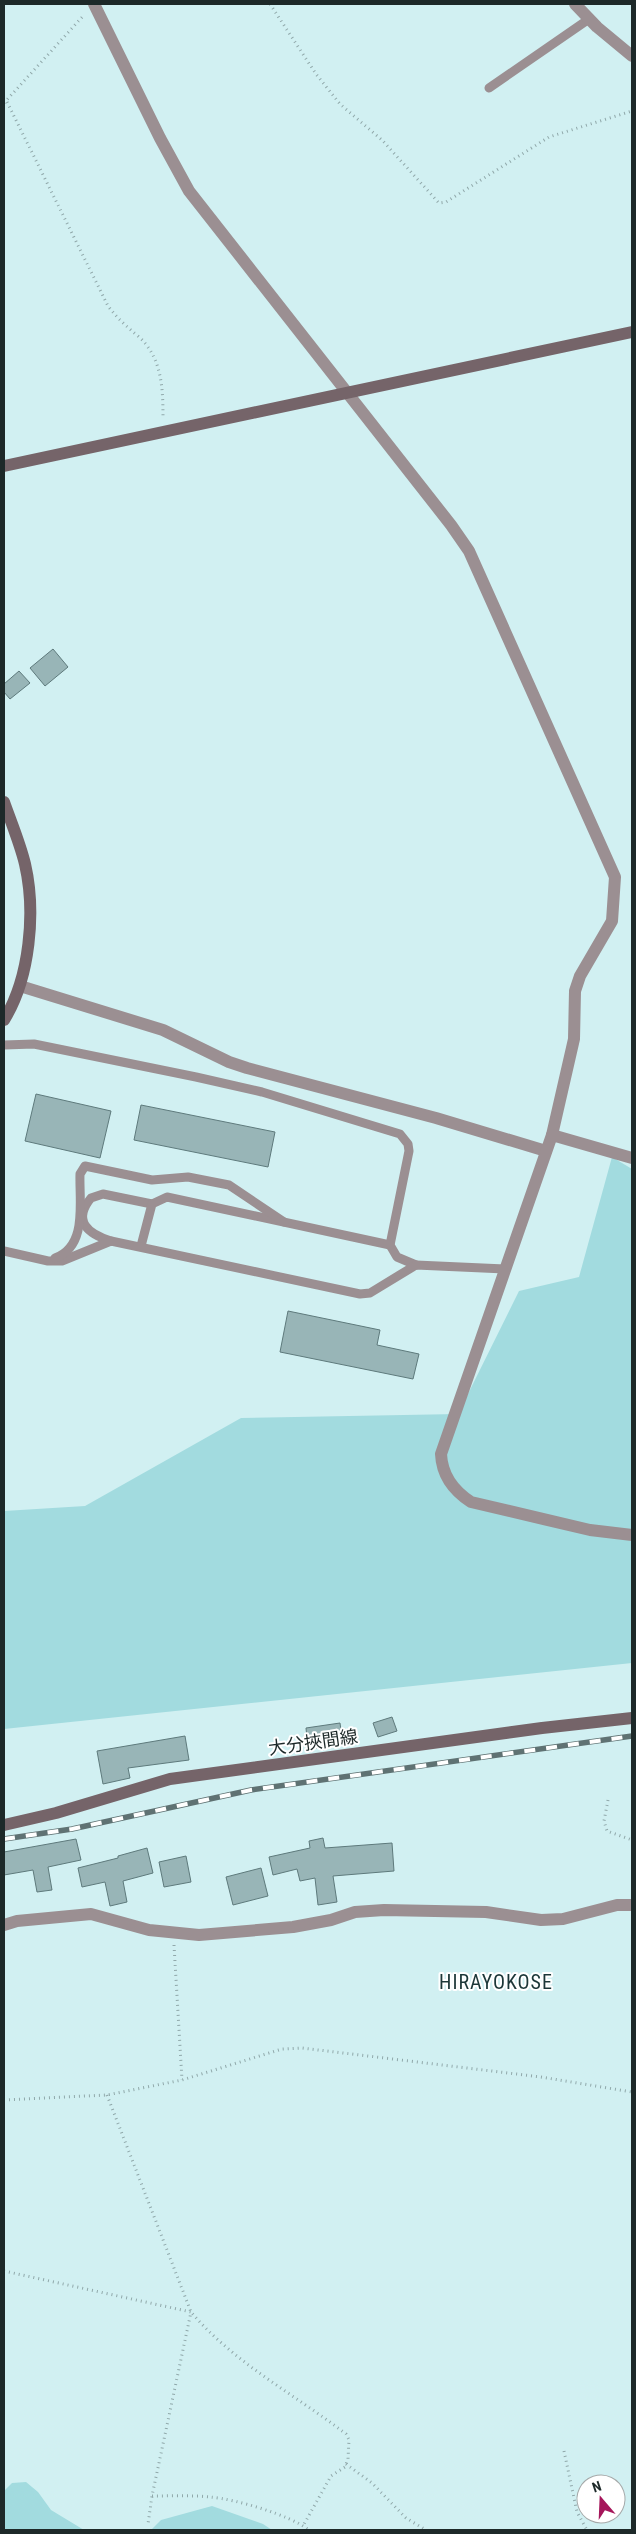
<svg xmlns="http://www.w3.org/2000/svg" width="636" height="2534" viewBox="0 0 636 2534" font-family="'Roboto Condensed','Noto Sans JP',sans-serif">
	<style>
		.green { fill: #a2dbdf }
		.building { fill: #98b5b7; stroke: #5e7a7c }
		.lines { fill: none; stroke-linecap: round; stroke-linejoin: round }
		.path { stroke: #90a8aa; stroke-width: 3; stroke-dasharray: 1 4; stroke-linecap: butt }
		.lane { stroke: #9b8f92; stroke-width: 9 }
		.street { stroke: #9b8f92; stroke-width: 12 }
		.secondary { stroke: #756469; stroke-width: 12 }
		.rail-casing { stroke: #5f7273; stroke-width: 5.5 }
		.rail { stroke: #fff; stroke-width: 4; stroke-dasharray: 11; stroke-linecap: butt }
		.labels { text-anchor: middle; dominant-baseline: central; stroke-width: 4; stroke-linejoin: round; paint-order: stroke }
		.street-label { font-size: 18px; fill: #1d2929; stroke: #fff }
		.quarter-label { font-size: 20px; letter-spacing: 1px; fill: #1c3738; stroke: #fff }
	</style>
	<rect width="100%" height="100%" fill="#d1f0f2"/>
	<g class="green">
		<polygon points="612,1157 632,1169 632,1663 4,1729 4,1511 85,1506 241,1418 458,1414 519,1291 579,1277"/>
		<polygon points="26,2482 38,2492 51,2510 84,2530 4,2530 4,2491 12,2483"/>
		<polygon points="212,2506 263,2524 272,2530 151,2530 161,2520"/>
	</g>
	<g class="building">
		<polygon points="53,649 68,667 45,686 30,668"/>
		<polygon points="19,671 30,683 10,699 4,692 4,684"/>
		<polygon points="36,1094 111,1111 100,1158 25,1141"/>
		<polygon points="141,1105 275,1132 268,1167 134,1140"/>
		<polygon points="288,1311 380,1330 377,1345 419,1354 413,1379 280,1352"/>
		<polygon points="392,1717 397,1731 378,1737 373,1723"/>
		<polygon points="340,1723 343,1745 308,1749 306,1728"/>
		<polygon points="185,1736 189,1760 128,1768 130,1778 103,1784 97,1751"/>
		<polygon points="323,1838 325,1848 392,1843 394,1871 333,1876 337,1902 318,1905 315,1878 300,1881 297,1869 273,1875 269,1857 310,1848 309,1841"/>
		<polygon points="76,1839 81,1860 48,1867 52,1890 37,1892 33,1870 4,1875 4,1852"/>
		<polygon points="147,1848 153,1873 123,1881 127,1902 110,1906 105,1882 82,1887 78,1868 118,1858 118,1856"/>
		<polygon points="186,1856 191,1882 164,1887 159,1862"/>
		<polygon points="261,1868 268,1896 233,1905 226,1877"/>
	</g>
	<g class="lines">
		<g class="path">
			<polyline points="270,4 316,74 340,104 382,140 439,203 446,202 549,137 632,111"/>
			<path d="M 7,102 L 108,306 C 117,318 126,326 138,336 C 162,357 163,388 163,418"/>
			<polyline points="4,103 84,15"/>
			<polyline points="608,1800 604,1821 607,1831 632,1840"/>
			<polyline points="174,1945 182,2080"/>
			<path d="M 107,2095 L 191,2312 C 234,2363 294,2394 346,2434 L 349,2440 L 348,2459 L 345,2467 L 331,2476 L 303,2526"/>
			<polyline points="4,2100 107,2095 182,2080 282,2049 302,2048 541,2077 632,2092"/>
			<polyline points="4,2271 191,2312 152,2496 148,2524"/>
			<polyline points="564,2451 577,2512 587,2530"/>
			<polyline points="346,2464 372,2483 406,2518 426,2530"/>
			<path d="M 152,2496 C 171,2496 191,2495 210,2497 C 235,2499 290,2515 309,2530"/>
		</g>
		<g class="lane">
			<polyline points="489,88 589,19"/>
			<polyline points="4,1045 34,1044 196,1077 262,1092 400,1134 408,1144 409,1151 390,1245 397,1257 416,1265"/>
			<path d="M 111,1241 C 88,1234 72,1221 91,1198 L 103,1194 L 152,1204"/>
			<polyline points="141,1246 152,1204 167,1197 390,1245"/>
			<polyline points="4,1251 48,1261 62,1261 111,1241 360,1294 370,1293 416,1265 505,1269"/>
			<path d="M 55,1258 C 88,1246 79,1202 80,1174 L 85,1166 L 152,1180 L 188,1177 L 229,1185 L 284,1222"/>
		</g>
		<g class="street">
			<polyline points="94,4 160,138 189,191 451,525 469,551 615,877 612,921 580,976 575,991 574,1039 552,1135"/>
			<polyline points="575,4 597,27 632,56"/>
			<polyline points="20,986 163,1030 229,1062 247,1068 436,1118 546,1151"/>
			<path d="M 632,1158 L 552,1135 L 441,1454 C 442,1476 454,1491 471,1502 L 590,1530 L 632,1535"/>
			<polyline points="4,1925 17,1921 91,1914 149,1930 199,1935 293,1927 331,1920 355,1912 384,1910 486,1912 541,1920 563,1919 617,1905 632,1905"/>
		</g>
		<g class="secondary">
			<polyline points="4,466 632,332"/>
			<path d="M 4,802 C 11,822 20,843 25,864 C 36,912 30,978 4,1020"/>
			<polyline points="4,1825 56,1813 170,1779 542,1728 632,1718"/>
		</g>
		<g class="rail-casing">
			<polyline id="rail" points="4,1839 72,1829 251,1790 632,1736"/>
		</g>
		<use href="#rail" class="rail"/>
	</g>
	<g class="labels">
		<g class="street-label">
			<text transform="translate(313 1742) rotate(-8)">大分挾間線</text>
		</g>
		<g class="quarter-label">
			<text x="496" y="1982">HIRAYOKOSE</text>
		</g>
	</g>
	<rect width="636" height="2534" fill="none" stroke="#1d2929" stroke-width="10"/>
	<g transform="translate(601 2499) rotate(341)"><circle r="24" fill="#ffffff" stroke="#a5a9a9"/>
	<path d="M0-4L9 19L0 12L-9 19Z" fill="#a5165a"/>
	<text y="-8" font-size="14" font-weight="bold" text-anchor="middle" fill="#1d2929">N</text>
	</g>
</svg>
